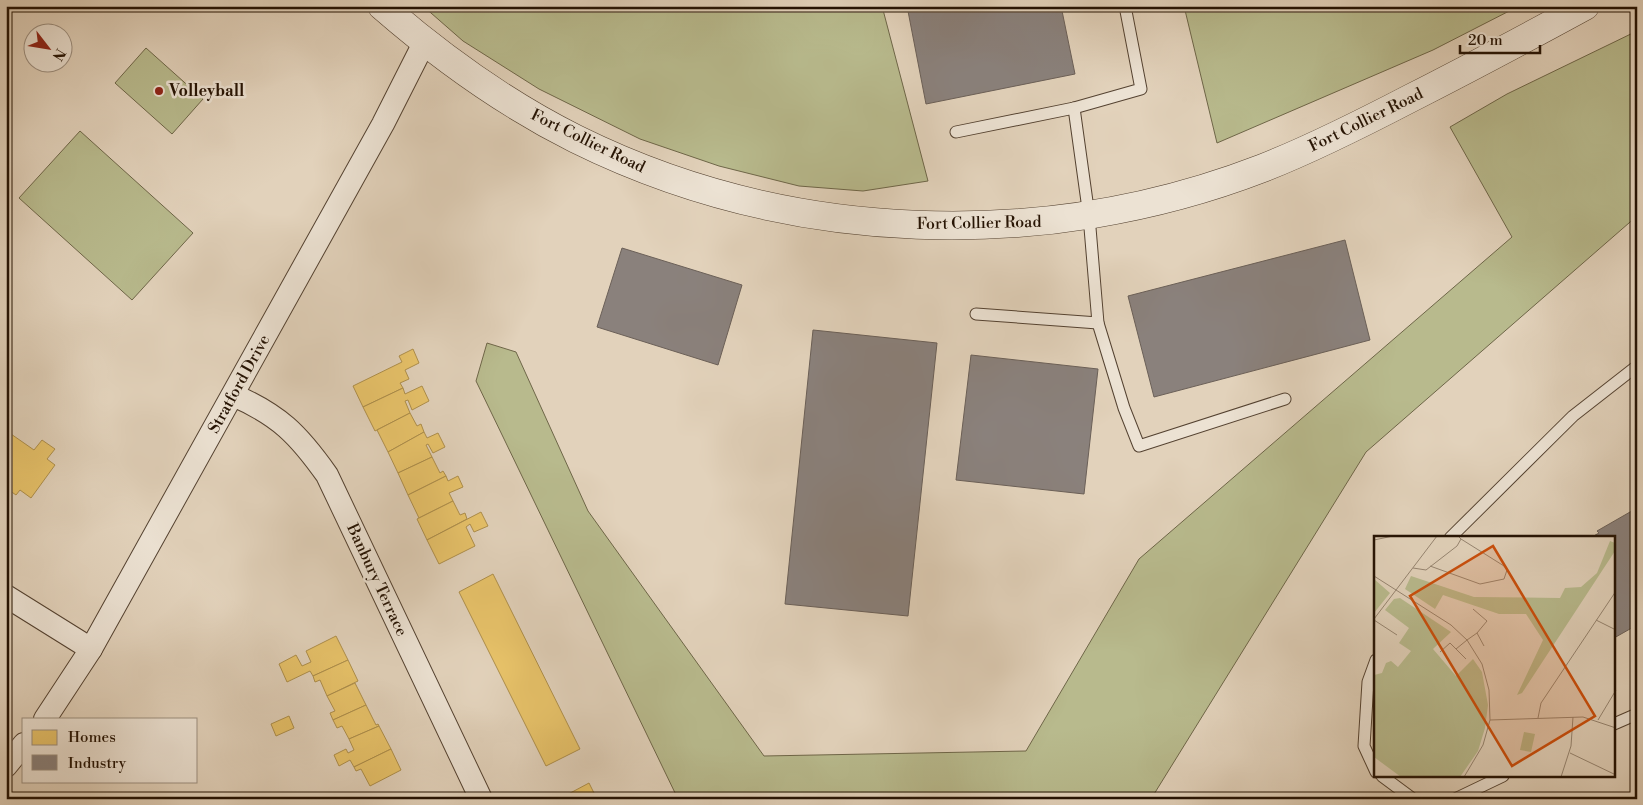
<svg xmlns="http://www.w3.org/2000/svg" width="1643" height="805" viewBox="0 0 1643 805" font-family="'Libre Bodoni',serif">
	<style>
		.green { fill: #b8ba8d; stroke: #6e6648 }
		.homes { fill: #e9c46a; stroke: #ae8f4b }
		.industry { fill: #8a817c; stroke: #6b6058 }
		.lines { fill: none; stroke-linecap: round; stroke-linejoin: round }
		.service-casing { stroke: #544231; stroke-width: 13 }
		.minor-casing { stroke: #544231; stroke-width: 24 }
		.tertiary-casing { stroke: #544231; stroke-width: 29 }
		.service { stroke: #ece2d3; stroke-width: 11 }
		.minor { stroke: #ece2d3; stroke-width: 22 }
		.tertiary { stroke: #ece2d3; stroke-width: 28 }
		.poi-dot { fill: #8f2418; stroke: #ece2d3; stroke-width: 2 }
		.labels { text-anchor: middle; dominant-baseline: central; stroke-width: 5; stroke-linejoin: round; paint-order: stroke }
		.poi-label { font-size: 16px; font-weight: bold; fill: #241203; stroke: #ece2d3; text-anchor: start }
		.street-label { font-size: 16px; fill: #241203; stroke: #ece2d3 }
		.inset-road { fill: none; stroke: #968571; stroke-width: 1 }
		.view { fill: #cb4e0b; fill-opacity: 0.15; stroke: #cb4e0b; stroke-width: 2.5 }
		.inset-edge { fill: none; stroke: #241203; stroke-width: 2.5 }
	</style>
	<rect width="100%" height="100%" fill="#e2d2bb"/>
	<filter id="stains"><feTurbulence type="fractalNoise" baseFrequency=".004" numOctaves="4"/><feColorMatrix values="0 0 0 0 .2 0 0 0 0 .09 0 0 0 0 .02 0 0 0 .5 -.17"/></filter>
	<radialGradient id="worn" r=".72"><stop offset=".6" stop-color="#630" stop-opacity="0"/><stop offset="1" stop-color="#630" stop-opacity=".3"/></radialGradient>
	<g class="green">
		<polygon points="423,6 882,6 928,181 863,191 799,186 719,166 640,139 539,89 463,41"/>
		<polygon points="1184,6 1519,6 1433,50 1217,143"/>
		<polygon points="1637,31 1637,216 1366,452 1151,799 678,799 476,381 487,343 516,352 588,511 764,756 1026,751 1139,559 1512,237 1450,127 1507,94"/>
		<polygon points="146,48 203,99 172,134 115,83"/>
		<polygon points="80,131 193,233 132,300 19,198"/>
	</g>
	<g class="homes">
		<polygon points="413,349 419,363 405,370 409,379 400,383 403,388 363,407 353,386 402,362 399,356"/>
		<polygon points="422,386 429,401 412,410 408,400 405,401 410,413 375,431 363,407 403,388 405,394"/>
		<polygon points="410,413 417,426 421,424 424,432 388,452 377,430"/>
		<polygon points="424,432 427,438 438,433 445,447 433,453 428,444 426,445 432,457 398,473 388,452"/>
		<polygon points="11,434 34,450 42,440 55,449 47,459 55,465 31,498 20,490 16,495 6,488 6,440"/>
		<polygon points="432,457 440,473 443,471 446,476 408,495 398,473"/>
		<polygon points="446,476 448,481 458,476 463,487 449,493 453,501 419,518 408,495"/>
		<polygon points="453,501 460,515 465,513 467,519 427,540 417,519"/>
		<polygon points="481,512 488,526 474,532 470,524 466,527 475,546 439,564 427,540"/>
		<polygon points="493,574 580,749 546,766 459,592"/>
		<polygon points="336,636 348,660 313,676 310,671 287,682 279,664 296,655 302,666 311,662 306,651"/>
		<polygon points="348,660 358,681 327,696 320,680 315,682 313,676"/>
		<polygon points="355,683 366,705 333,720 330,713 335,711 327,696"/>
		<polygon points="366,705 376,725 378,724 379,726 349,739 342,726 337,728 333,720"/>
		<polygon points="289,716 294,728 276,736 271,724"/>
		<polygon points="379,726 391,749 354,767 350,760 339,766 334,755 346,749 348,753 354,750 349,739"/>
		<polygon points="391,749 401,770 370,786 361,769 356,771 354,767"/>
		<polygon points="589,783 597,799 559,799"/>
	</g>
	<g class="industry">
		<polygon points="907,6 1061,6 1075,74 926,104"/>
		<polygon points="1345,240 1370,340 1154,397 1128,296"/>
		<polygon points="622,248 742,285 718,365 597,327"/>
		<polygon points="813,330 937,343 908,616 785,604"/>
		<polygon points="971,355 1098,369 1084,494 956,480"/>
		<polygon points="1637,508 1637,625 1614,638 1614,538 1590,538 1599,533 1597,531"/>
	</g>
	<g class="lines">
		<g class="service-casing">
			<g id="service">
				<polyline points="1074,108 1141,89 1125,6"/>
				<polyline points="956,132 1074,108 1089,216 1098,323 976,314"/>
				<polyline points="1098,323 1124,408 1139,446 1285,399"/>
				<polyline points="1450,538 1573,416 1637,366"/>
				<polyline points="1376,660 1368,682 1364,746 1376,772"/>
				<polyline points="1614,724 1637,714"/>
				<polyline points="1382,776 1413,799"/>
				<polyline points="1455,799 1503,776"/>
			</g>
		</g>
		<g class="minor-casing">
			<g id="minor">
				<path d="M 233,395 C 279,415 298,434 327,475 L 481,799"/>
				<polyline points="6,596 91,649"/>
				<polyline points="45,719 91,649 383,124 424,43"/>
				<polyline points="6,766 24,744"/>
			</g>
		</g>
		<g class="tertiary-casing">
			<path id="tertiary" d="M 382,6 C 443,59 504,103 576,139 C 788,244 1043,253 1263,168 C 1314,148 1363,123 1411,98 C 1470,68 1528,37 1585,6"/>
		</g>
		<use href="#service" class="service"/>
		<use href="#minor" class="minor"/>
		<use href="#tertiary" class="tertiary"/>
	</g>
	<circle class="poi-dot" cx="159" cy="91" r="5"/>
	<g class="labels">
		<g class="poi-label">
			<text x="169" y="91">Volleyball</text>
		</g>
		<g class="street-label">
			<text transform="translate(1366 120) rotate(-26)">Fort Collier Road</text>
			<text transform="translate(588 141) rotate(26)">Fort Collier Road</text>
			<text transform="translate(979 223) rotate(-1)">Fort Collier Road</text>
			<text transform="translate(239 384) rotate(-61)">Stratford Drive</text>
			<text transform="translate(377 580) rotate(65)">Banbury Terrace</text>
		</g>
	</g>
	<g transform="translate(1374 536)">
		<rect width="241" height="241" fill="#e2d2bb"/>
		<path d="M 236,5 L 241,7 L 241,15 L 148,157 L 143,159 L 169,104 L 152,78 L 125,78 L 69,59 L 61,73 L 31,53 L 37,40 L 100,61 L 186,62 L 191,52 L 207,51 L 223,37 ZM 0,43 L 16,57 L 0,77 ZM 26,62 L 77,96 L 59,113 L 82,140 L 99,123 L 108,136 L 114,169 L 111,192 L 104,215 L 86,241 L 27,241 L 0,221 L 0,139 L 8,137 L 12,127 L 17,125 L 24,131 L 37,115 L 25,107 L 35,92 L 11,74 L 20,63 ZM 150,196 L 161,198 L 157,216 L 146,214 Z" fill="#b8ba8d"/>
		<path class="inset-road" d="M 0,4 L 19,0M 56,30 L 106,48 L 130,43 L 133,34 L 130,30 L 87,3M 39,32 L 52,34 L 83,10 L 87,3 L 84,0M 0,40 L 77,89 L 93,104 L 108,128 L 115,154 L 116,184 L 109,209 L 90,241M 99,73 L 113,85 L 103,97M 0,83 L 63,0M 0,84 L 23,99M 222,84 L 242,94M 66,116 L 76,107 L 82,113M 92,123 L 82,113 L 93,104 L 103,97 L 110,110M 164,182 L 167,167 L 242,55M 116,184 L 209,181 L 242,192M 224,184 L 242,154M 196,217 L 242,239M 187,241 L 197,210 L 199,181"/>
		<path class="view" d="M 119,10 L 221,180 L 138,230 L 36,60 Z"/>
		<rect width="241" height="241" class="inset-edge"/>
	</g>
	<rect width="1643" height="805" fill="none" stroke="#e2d2bb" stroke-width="25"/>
	<rect x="8" y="8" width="1628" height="790" fill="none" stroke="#241203" stroke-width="2.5"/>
	<rect x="12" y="12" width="1618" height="780" fill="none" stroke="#241203"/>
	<rect x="22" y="718" width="175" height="65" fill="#ece2d3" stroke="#9c8f80"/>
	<rect x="32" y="730" width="25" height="15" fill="#e9c46a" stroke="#9c8f80"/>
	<text x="68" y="742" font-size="15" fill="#241203">Homes</text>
	<rect x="32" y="755" width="25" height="15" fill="#8a817c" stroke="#9c8f80"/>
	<text x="68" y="768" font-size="15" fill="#241203">Industry</text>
	<g transform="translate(48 48) rotate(121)"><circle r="24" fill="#ece2d3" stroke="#9c8f80"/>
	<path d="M0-4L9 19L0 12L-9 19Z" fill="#8f2418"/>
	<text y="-8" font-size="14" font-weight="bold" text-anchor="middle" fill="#241203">N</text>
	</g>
	<path d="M1460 45v8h80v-8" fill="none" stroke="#241203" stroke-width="2.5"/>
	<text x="1468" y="45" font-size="15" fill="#241203" stroke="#ece2d3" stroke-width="4" paint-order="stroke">20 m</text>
	<rect width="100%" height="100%" filter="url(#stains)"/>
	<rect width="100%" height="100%" fill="url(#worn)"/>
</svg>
